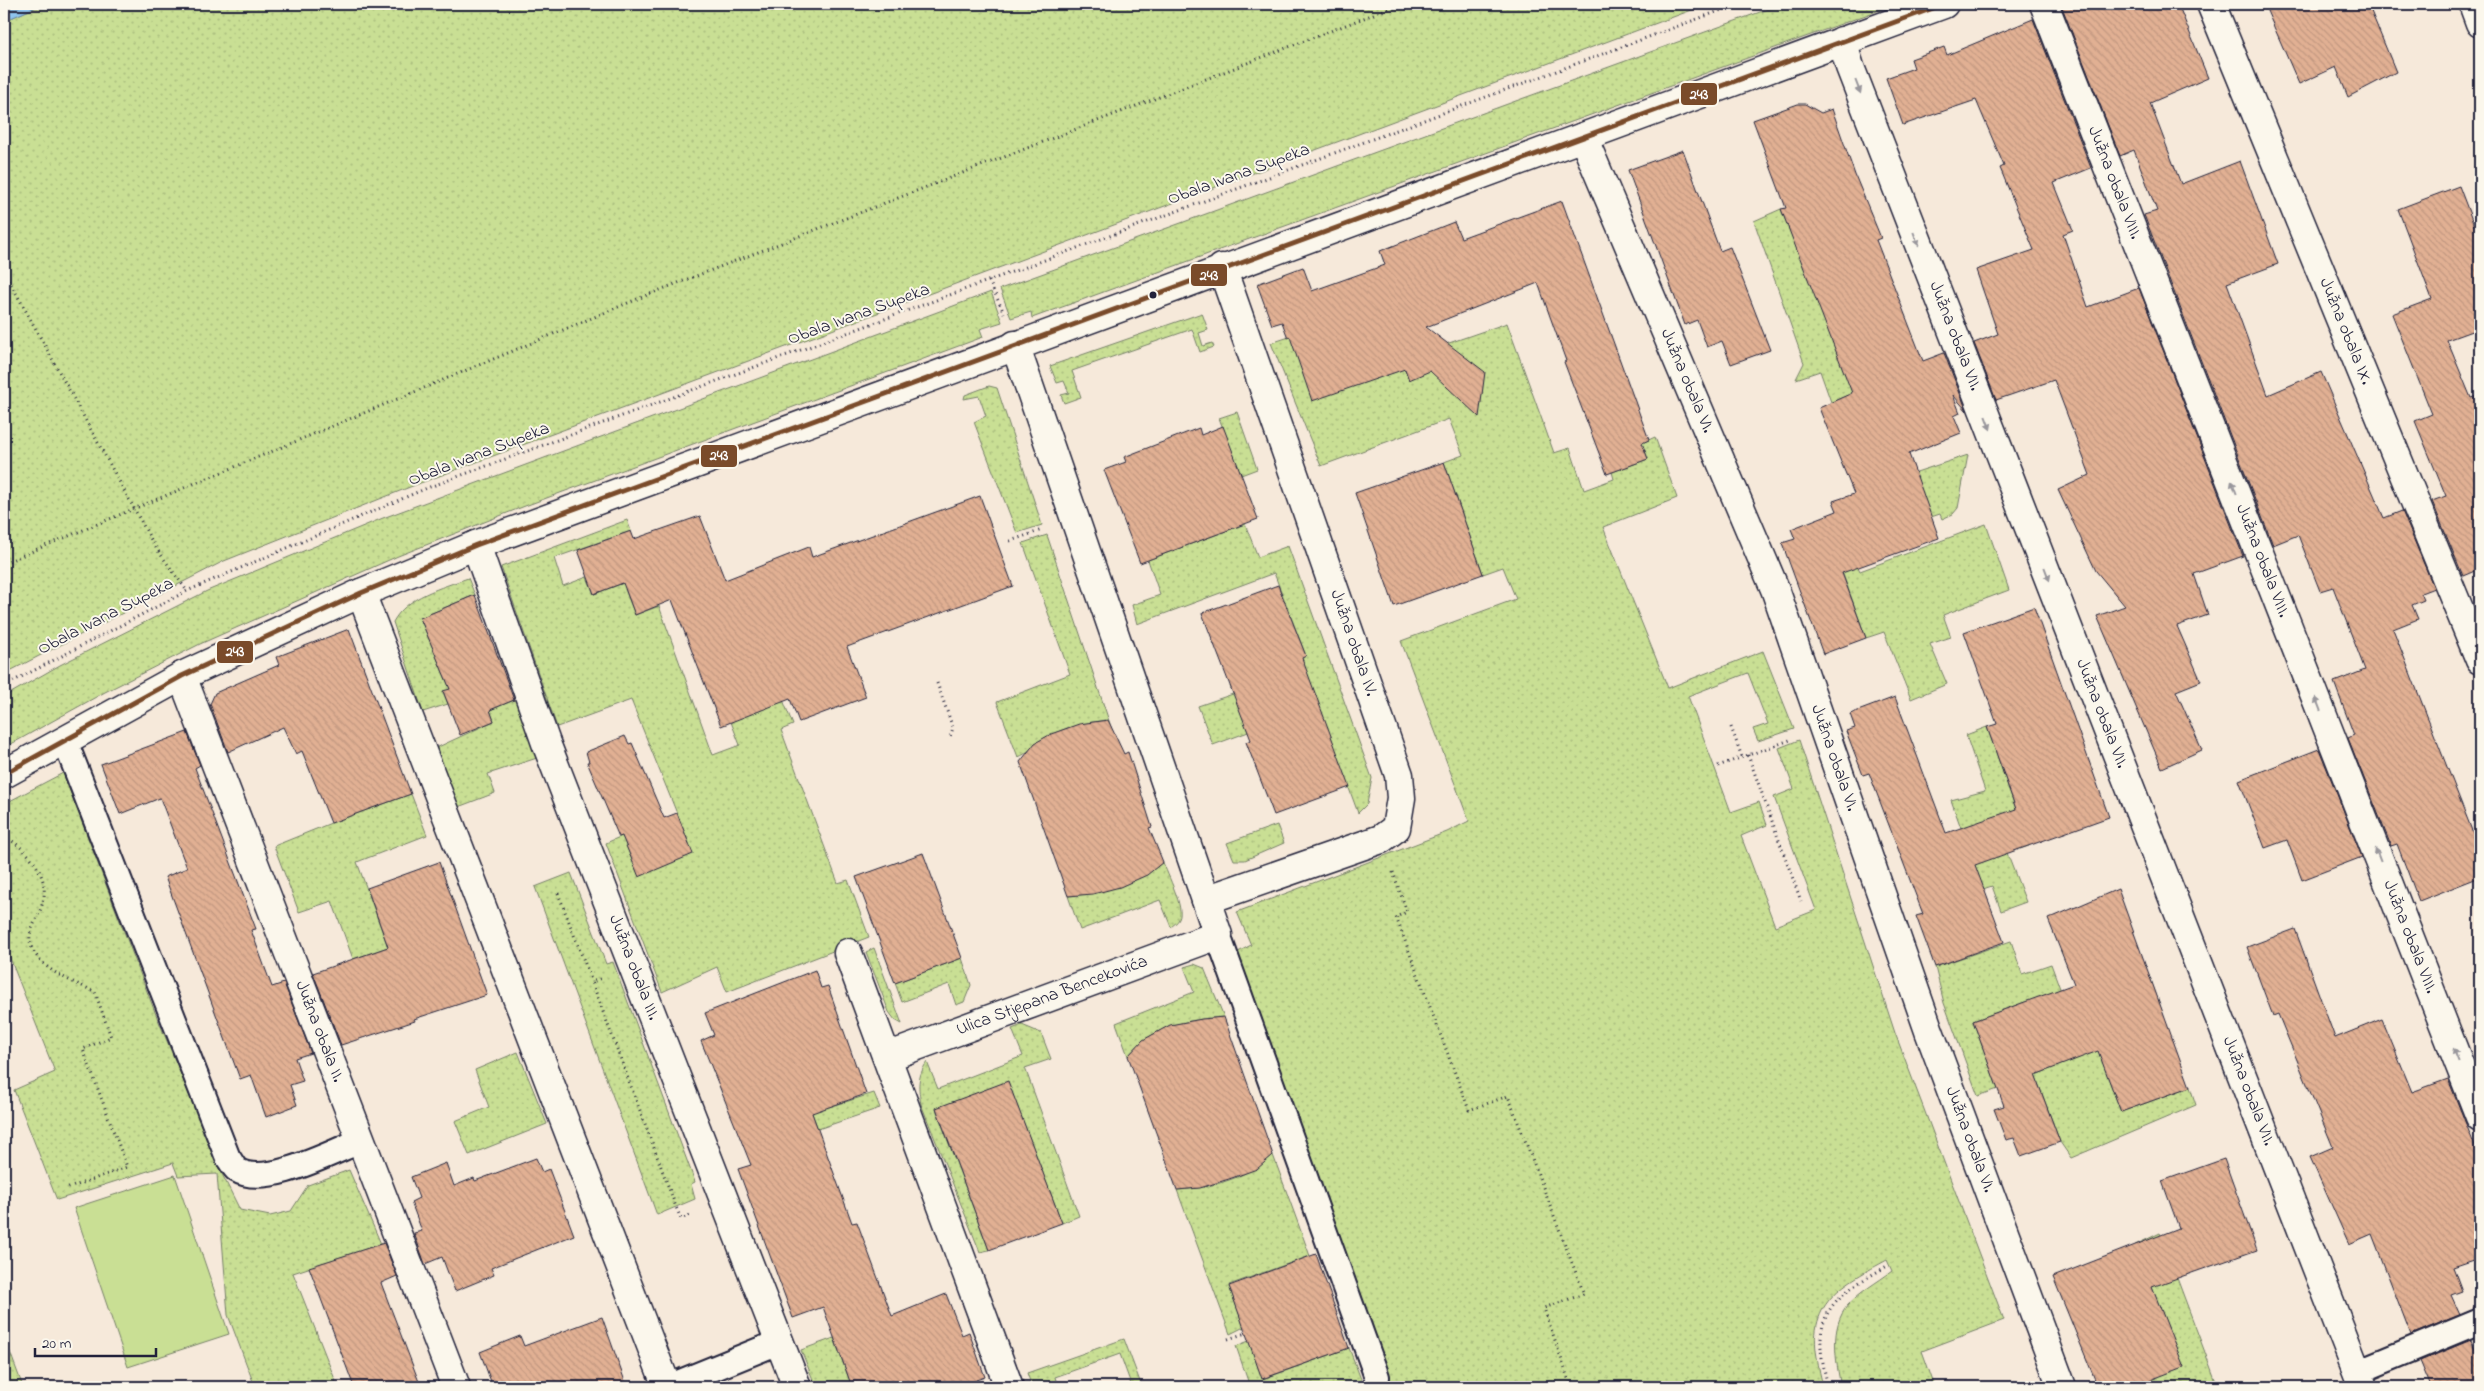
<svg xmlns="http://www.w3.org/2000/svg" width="2484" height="1391" viewBox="0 0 2484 1391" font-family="'Indie Flower',sans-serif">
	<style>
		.green { fill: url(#green-dots); stroke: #768068 }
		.pitch { fill: #c9df94; stroke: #768068 }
		.water { fill: url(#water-waves); stroke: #6383a6 }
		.building { fill: url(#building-back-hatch); stroke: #22223b }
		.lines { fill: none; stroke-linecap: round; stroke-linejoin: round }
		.lane-casing { stroke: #22223b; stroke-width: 28 }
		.street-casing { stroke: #22223b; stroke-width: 31 }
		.secondary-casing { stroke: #22223b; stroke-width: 31 }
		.path { stroke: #22223b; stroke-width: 3; stroke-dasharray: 1 4; stroke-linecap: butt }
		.lane { stroke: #fbf7ec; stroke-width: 24 }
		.street { stroke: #fbf7ec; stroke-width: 28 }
		.secondary { stroke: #fbf7ec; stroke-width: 28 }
		.bus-1-casing { stroke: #fbf7ec; stroke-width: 9 }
		.bus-1 { stroke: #7a4b2a; stroke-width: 5 }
		.oneway { fill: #99979c }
		.bus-dot { fill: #22223b; stroke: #fbf7ec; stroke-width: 2 }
		.labels { text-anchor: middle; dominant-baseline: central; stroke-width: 4; stroke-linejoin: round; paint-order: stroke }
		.street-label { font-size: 18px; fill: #22223b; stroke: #fbf7ec }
		.line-badge { stroke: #fbf7ec; stroke-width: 2 }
		.badge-label { font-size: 14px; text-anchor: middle; font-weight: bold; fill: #fff }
	</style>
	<defs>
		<pattern id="green-dots" width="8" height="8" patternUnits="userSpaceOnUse" patternTransform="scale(1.25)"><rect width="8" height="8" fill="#c9df94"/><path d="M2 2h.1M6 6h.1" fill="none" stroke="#acbf80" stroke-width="1.8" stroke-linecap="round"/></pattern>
		<pattern id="water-waves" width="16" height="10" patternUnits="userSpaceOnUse" patternTransform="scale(1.25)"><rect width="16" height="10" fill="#8fc4ed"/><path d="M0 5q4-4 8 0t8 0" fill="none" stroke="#7ba8cc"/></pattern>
		<pattern id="building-back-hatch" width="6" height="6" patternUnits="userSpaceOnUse" patternTransform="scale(1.25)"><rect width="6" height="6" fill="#e1b093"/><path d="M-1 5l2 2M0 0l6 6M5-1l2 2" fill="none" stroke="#c19780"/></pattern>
	</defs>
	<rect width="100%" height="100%" fill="#f6e9da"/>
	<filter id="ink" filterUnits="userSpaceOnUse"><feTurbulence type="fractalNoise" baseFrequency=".02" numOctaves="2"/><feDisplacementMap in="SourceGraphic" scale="10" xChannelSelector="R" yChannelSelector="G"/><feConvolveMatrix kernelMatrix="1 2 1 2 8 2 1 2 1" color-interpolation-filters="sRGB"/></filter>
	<g filter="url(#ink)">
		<g class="green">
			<polygon points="43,4 1708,4 415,485 224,561 4,674 4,21"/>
			<polygon points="1782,4 1896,4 1032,318 1031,312 1011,318 1000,289"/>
			<polygon points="1781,209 1805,269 1902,374 1831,402 1820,371 1796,379 1804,363 1754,221"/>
			<polygon points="991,292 1002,322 980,329 983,337 525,506 398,556 200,644 105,692 4,748 4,697 60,665 207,591 383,518"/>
			<polygon points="1202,313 1208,330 1199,333 1203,346 1212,343 1214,347 1200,352 1192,329 1072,371 1081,397 1064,403 1061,395 1069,393 1064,381 1057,383 1050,366"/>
			<path d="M 1344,319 L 1392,339 L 1409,379 L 1420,353 L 1507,323 L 1554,453 L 1570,448 L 1584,490 L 1614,479 L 1612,472 L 1648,459 L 1642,443 L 1655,437 L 1677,498 L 1603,527 L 1668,688 L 1763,651 L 1794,729 L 1758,741 L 1753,729 L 1768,724 L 1748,673 L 1688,696 L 1731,812 L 1759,802 L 1767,825 L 1741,836 L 1775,926 L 1816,910 L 1774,797 L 1794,789 L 1779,748 L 1799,740 L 1895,1033 L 2004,1320 L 1922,1351 L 1935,1387 L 1841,1387 C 1836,1361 1829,1327 1848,1305 C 1859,1292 1878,1282 1892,1271 L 1887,1260 C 1845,1283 1807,1301 1817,1357 C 1819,1367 1820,1378 1824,1387 L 1377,1387 L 1388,1383 L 1231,956 L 1251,945 L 1237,912 L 1447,832 L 1469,821 L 1401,641 L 1516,599 L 1503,567 L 1483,574 L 1444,462 L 1463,455 L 1449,419 L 1321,466 L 1271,343 Z"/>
			<polygon points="989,386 997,388 1042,525 1017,533 974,422 986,416 979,396 964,399 965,395"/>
			<polygon points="1237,412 1257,469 1241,475 1219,418"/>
			<polygon points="1968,455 1958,508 1953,514 1942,519 1940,514 1931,517 1874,486"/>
			<polygon points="627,520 631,531 554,558 563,586 587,577 594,594 637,578 639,584 625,589 635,615 659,606 713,755 740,745 731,722 734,577 793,725 781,730 838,883 848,880 869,937 727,992 717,967 662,992 606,843 622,836 639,876 693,853 631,700 557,727 501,567"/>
			<polygon points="1245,524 1258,557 1288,546 1372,778 1367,804 1358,813 1319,706 1213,745 1198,706 1233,694 1230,686 1306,656 1274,573 1137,624 1132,605 1160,595 1148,560"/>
			<polygon points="1986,524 2009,590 1943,615 1951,637 1930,644 1947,684 1911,699 1884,632 1866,638 1841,569 1856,563 1860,571"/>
			<path d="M 1047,535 L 1111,727 L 1105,720 C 1081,724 1060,728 1040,741 C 1031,746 1028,754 1018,757 L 997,702 L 1070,674 L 1023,543 Z"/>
			<path d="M 468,578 L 475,595 L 420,618 L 450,689 L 443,692 L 448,704 L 423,712 L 393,622 C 407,596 441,588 468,578 Z"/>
			<polygon points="517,699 537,758 488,774 495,793 458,807 436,748 494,721 490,710"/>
			<polygon points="1987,727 2029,846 2007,853 2026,902 2001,911 1992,886 1983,889 1951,800 1985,791 1966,735"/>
			<polygon points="63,773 155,1012 223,1176 240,1210 270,1216 291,1211 308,1185 349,1170 381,1244 293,1273 338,1387 255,1387 228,1315 217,1174 178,1176 173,1163 57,1200 14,1090 55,1072 4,943 4,804"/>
			<polygon points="411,794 427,835 357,862 388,947 353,959 332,901 299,912 274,846 331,823"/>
			<polygon points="1277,825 1284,843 1245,860 1234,860 1227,843"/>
			<path d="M 1163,862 C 1167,874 1185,908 1179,919 C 1178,922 1173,925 1171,927 L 1160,900 L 1080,930 L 1068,896 C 1104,893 1135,885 1163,862 Z"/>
			<polygon points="571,873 606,964 613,962 695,1182 691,1184 695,1199 657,1215 535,887"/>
			<polygon points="2011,941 2022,974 2051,964 2065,1002 2148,972 2162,1011 2093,1036 2121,1112 2190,1087 2196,1105 2071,1158 2060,1142 2035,1075 2053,1068 2028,1001 1973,1021 1998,1089 1978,1096 1944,1003 1935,967"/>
			<polygon points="874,948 902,1024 895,1020 889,1012 866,952"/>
			<polygon points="962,958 971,985 964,1002 956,1005 949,984 902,1002 895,983"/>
			<path d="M 1194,964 L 1204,968 L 1224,1017 C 1185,1020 1155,1025 1128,1056 L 1116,1023 L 1194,992 L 1184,967 Z"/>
			<path d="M 1022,1025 L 1041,1033 L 1051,1059 L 1025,1068 L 1079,1216 L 1062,1223 L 1008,1082 L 936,1109 L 989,1250 L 980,1252 L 921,1104 C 918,1087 917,1077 927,1062 L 938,1089 L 1023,1056 L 1012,1029 Z"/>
			<polygon points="518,1052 547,1124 469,1155 455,1121 489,1107 475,1070"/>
			<polygon points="815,1068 829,1107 874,1093 880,1108 818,1129 797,1074"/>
			<path d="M 1273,1155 L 1310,1256 L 1229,1285 L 1244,1327 L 1230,1334 L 1177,1190 C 1212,1188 1246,1178 1273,1155 Z"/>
			<polygon points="2160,1233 2218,1387 2139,1387 2138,1385 2183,1366 2135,1245"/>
			<polygon points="4,1336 23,1387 4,1386"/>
			<polygon points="834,1338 852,1387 816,1387 801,1350"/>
			<polygon points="1124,1339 1142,1387 1132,1387 1120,1354 1055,1377 1058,1387 1032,1387 1027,1373"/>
			<polygon points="1249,1341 1263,1379 1349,1348 1364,1387 1250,1387 1236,1346"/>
		</g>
		<polygon class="pitch" points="175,1175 229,1334 128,1367 74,1208"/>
		<polygon class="water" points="4,4 43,4 4,21"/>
		<g class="building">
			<polygon points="2071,4 2178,4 2208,78 2150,103 2181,184 2240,161 2278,264 2227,283 2268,395 2321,372 2384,518 2402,511 2434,588 2421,593 2424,600 2412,605 2418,619 2393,629 2480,851 2480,877 2419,901 2397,844 2391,846 2348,738 2354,735 2334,682 2365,670 2333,587 2320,591 2298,535 2273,545 2144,215 2157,211 2134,150 2120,156 2062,7"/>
			<polygon points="2264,4 2368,4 2396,72 2348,97 2336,67 2299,84"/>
			<polygon points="2033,19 2091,168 2054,183 2073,230 2063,234 2088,307 2139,288 2243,556 2194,574 2208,615 2177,626 2201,681 2176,691 2202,750 2162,768 2097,616 2125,606 2096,571 2058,490 2090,475 2054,380 1996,400 1974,343 1998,334 1976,270 2034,250 2000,168 2004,166 1976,100 1903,125 1886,78 1914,68 1911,59 1944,47 1947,55"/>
			<polygon points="1798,104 1805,104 1821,113 1832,109 1855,175 1881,238 1876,240 1923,361 1944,353 1967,411 1953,395 1960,413 1954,416 1961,433 1909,454 1939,538 1842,573 1866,638 1823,654 1782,543 1795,539 1791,529 1837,511 1833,501 1854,494 1819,408 1852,393 1781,209 1786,208 1753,120"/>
			<polygon points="1683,150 1720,251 1730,247 1770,350 1731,364 1722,341 1707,347 1697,320 1685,325 1628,170"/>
			<polygon points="2459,186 2480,241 2480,328 2447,340 2471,398 2480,395 2479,577 2477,570 2463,576 2432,501 2446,496 2415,421 2432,414 2392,314 2432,299 2398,209"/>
			<polygon points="1562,201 1649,440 1642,443 1648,459 1607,474 1564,362 1566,361 1538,283 1426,327 1485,372 1479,417 1430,371 1409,380 1405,369 1312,401 1290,337 1288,338 1282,322 1272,325 1257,284 1303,267 1312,291 1385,265 1380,251 1454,222 1461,238"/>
			<polygon points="1223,426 1258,519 1140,563 1104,470 1126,462 1124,457 1199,428 1201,435"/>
			<polygon points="1444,462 1483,574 1394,606 1355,493"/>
			<polygon points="980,496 1013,586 847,647 866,697 799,722 790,699 721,726 672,600 635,615 623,583 594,594 578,550 631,531 634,539 700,516 725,580 809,547 812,557"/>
			<polygon points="1278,585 1306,656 1302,658 1350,787 1274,815 1246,742 1251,740 1202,613"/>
			<polygon points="475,595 514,700 490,710 494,721 460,735 443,691 450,689 420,618"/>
			<polygon points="2034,607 2109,817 1975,865 2004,942 1935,967 1916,916 1923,914 1869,773 1863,775 1846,731 1855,728 1850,714 1895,697 1946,833 2016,809 1987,727 1997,724 1964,632"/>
			<polygon points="349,629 411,794 331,823 302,751 296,754 283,727 228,752 210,704 215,693 279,665 276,657"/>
			<polygon points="1108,720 1124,754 1128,752 1152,827 1149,828 1163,862 1147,875 1120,887 1093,894 1068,896 1020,762 1035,743 1051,734 1079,724"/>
			<polygon points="187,732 200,765 195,768 256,929 251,930 272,987 284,983 311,1053 295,1058 303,1081 290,1085 297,1105 266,1117 251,1075 240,1079 165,877 187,868 160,798 120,814 101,764"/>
			<polygon points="625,736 629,744 632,743 664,818 677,813 693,854 639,877 622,836 619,837 587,762 589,762 586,752"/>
			<polygon points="2319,749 2362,857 2302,880 2287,840 2265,848 2239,780"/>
			<polygon points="923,853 962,958 895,983 856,877"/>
			<polygon points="439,862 487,995 414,1019 415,1021 341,1045 313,973 388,947 367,888"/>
			<polygon points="2118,889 2190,1087 2121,1112 2098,1051 2035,1075 2060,1142 2021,1156 2014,1138 2006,1140 1994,1109 2004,1106 1973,1021 2074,984 2048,919"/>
			<polygon points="2295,929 2335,1038 2382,1019 2412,1092 2448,1079 2480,1159 2480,1258 2453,1267 2462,1291 2451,1295 2460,1315 2411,1335 2372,1234 2349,1244 2310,1157 2333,1147 2278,1014 2273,1016 2247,947"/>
			<polygon points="815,970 821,988 828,986 866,1094 812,1113 852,1223 857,1222 892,1316 946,1294 962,1335 969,1332 985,1377 976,1380 979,1387 852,1387 823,1307 793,1318 738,1169 751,1165 701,1041 714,1035 705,1013"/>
			<polygon points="1224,1017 1273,1155 1257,1169 1229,1179 1200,1188 1177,1190 1128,1056 1143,1040 1170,1025 1202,1019"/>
			<polygon points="1008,1081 1062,1223 989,1250 936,1108"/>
			<polygon points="536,1158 542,1172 549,1169 574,1235 491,1268 494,1275 455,1291 442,1257 425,1264 414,1233 422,1231 411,1202 419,1198 411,1177 446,1163 454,1186 474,1178 475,1181"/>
			<polygon points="2224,1159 2257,1250 2152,1287 2184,1367 2132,1387 2098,1387 2053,1277 2179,1228 2162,1181"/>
			<polygon points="384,1243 397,1276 381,1283 421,1387 354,1387 309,1267"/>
			<polygon points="1316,1254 1349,1348 1262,1379 1229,1286"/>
			<polygon points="602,1317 627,1387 493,1387 480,1352 520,1336 524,1346"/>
			<polygon points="2471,1340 2480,1362 2480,1387 2431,1387 2420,1361"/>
		</g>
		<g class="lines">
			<g class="lane-casing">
				<g id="lane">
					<path d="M 65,741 L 228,1158 C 231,1161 234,1168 237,1170 C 265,1188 332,1152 360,1141"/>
					<polyline points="1218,935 1377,1377"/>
					<polyline points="2357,1372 2480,1321"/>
					<polyline points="668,1387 779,1342"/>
				</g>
			</g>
			<g class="street-casing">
				<g id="street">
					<path id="s1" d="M 2044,4 L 2480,1117"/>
					<path id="s2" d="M 2211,4 L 2480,660"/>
					<path id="s3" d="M 1842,41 L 1850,67 L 2363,1387"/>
					<path id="s4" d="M 1583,137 L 1775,589 L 1929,1031 L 2062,1387"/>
					<path id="s5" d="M 476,545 L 546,743 L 797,1387"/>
					<polyline points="361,593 667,1387"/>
					<path id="s6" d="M 182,676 L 456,1387"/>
					<polyline points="1206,900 1381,839 1396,828 1401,798 1399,775 1222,268"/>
					<polyline points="848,953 1009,1387"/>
					<path id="s7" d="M 887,1057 L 1218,935 L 1015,345"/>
				</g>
			</g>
			<g class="secondary-casing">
				<g id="secondary">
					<polyline points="2473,4 2480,23"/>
					<polyline points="4,774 182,676 361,593 476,545 1944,4"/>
				</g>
			</g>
			<g class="path">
				<polyline points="4,271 154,545 187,591"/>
				<polyline points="989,281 1004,313"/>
				<polyline points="1010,541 1042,530"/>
				<polyline points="4,563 647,295 1400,4"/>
				<polyline points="937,683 953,728 950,737"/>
				<polyline points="4,686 187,591 427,488 1738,4"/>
				<polyline points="1731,727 1742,757"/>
				<polyline points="1748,755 1801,901"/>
				<polyline points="1718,766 1790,740"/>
				<path d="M 4,836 C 27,848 52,876 42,905 C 35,928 19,937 41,961 C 55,976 77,983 95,992 L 111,1037 L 83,1049 L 127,1167 L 66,1189"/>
				<polyline points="1393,872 1407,912 1396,917 1469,1110 1508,1096 1584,1294 1544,1308 1571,1387"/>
				<polyline points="558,893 592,982"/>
				<polyline points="600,979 592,982 676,1207 681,1219 693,1214"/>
				<polyline points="1228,1339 1246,1333"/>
				<path d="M 1829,1387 C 1825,1377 1824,1368 1822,1357 C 1814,1304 1849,1288 1889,1265"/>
			</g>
			<use href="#lane" class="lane"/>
			<use href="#street" class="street"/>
			<use href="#secondary" class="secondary"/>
			<g class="bus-1-casing">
				<polyline id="bus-1" points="4,774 182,676 361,593 476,545 1944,4"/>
			</g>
			<use href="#bus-1" class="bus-1"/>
		</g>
		<defs><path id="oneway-solid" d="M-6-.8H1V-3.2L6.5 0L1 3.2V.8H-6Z" transform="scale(1.25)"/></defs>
		<g class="oneway">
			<use href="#oneway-solid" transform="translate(1858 87) rotate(69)"/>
			<use href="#oneway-solid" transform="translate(1916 239) rotate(69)"/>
			<use href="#oneway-solid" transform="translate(1988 423) rotate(69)"/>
			<use href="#oneway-solid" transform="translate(2234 487) rotate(-111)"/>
			<use href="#oneway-solid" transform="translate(2047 574) rotate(69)"/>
			<use href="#oneway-solid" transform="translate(2318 704) rotate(-111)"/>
			<use href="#oneway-solid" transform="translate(2378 855) rotate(-111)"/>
			<use href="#oneway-solid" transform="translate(2456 1055) rotate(-111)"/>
		</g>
	</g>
	<circle class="bus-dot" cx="1153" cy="295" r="4.5"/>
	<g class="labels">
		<g class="street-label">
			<text transform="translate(1239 175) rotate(-20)">Obala Ivana Supeka</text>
			<text stroke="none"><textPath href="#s1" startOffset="192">Južna obala VIII.</textPath></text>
			<text transform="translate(859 315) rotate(-20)">Obala Ivana Supeka</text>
			<text stroke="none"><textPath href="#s2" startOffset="354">Južna obala IX.</textPath></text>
			<text stroke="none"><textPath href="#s3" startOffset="316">Južna obala VII.</textPath></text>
			<text stroke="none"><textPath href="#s4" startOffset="265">Južna obala VI.</textPath></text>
			<text transform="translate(479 455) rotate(-21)">Obala Ivana Supeka</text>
			<text stroke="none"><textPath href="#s1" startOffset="598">Južna obala VIII.</textPath></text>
			<text transform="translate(106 617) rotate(-27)">Obala Ivana Supeka</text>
			<text transform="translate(1353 643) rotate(71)">Južna obala IV.</text>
			<text stroke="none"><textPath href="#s3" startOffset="721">Južna obala VII.</textPath></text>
			<text stroke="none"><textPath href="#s4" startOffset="670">Južna obala VI.</textPath></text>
			<text stroke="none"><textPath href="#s1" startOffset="1002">Južna obala VIII.</textPath></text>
			<text stroke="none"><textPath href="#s5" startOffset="451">Južna obala III.</textPath></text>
			<text stroke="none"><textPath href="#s7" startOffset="176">Ulica Stjepana Bencekovića</textPath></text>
			<text stroke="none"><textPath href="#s6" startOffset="381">Južna obala II.</textPath></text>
			<text stroke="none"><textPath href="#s3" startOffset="1126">Južna obala VII.</textPath></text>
			<text stroke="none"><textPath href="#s4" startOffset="1075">Južna obala VI.</textPath></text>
		</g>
	</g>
	<g class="line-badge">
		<rect x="1680" y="82" width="38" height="24" rx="5" fill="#7a4b2a"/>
		<rect x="1190" y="263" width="38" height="24" rx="5" fill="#7a4b2a"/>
		<rect x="700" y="444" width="38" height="24" rx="5" fill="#7a4b2a"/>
		<rect x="216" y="640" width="38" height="24" rx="5" fill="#7a4b2a"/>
	</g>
	<g class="badge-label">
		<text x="1699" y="99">243</text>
		<text x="1209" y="280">243</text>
		<text x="719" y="460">243</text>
		<text x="235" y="656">243</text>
	</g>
	<rect width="2484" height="1391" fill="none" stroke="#fbf7ec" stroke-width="20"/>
	<rect x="10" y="10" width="2464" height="1371" fill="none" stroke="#22223b" stroke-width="2" filter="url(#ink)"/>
	<path d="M35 1348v8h121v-8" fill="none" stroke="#22223b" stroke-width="2.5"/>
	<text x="42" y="1348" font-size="15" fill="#22223b" stroke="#fbf7ec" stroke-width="4" paint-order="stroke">20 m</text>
</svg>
